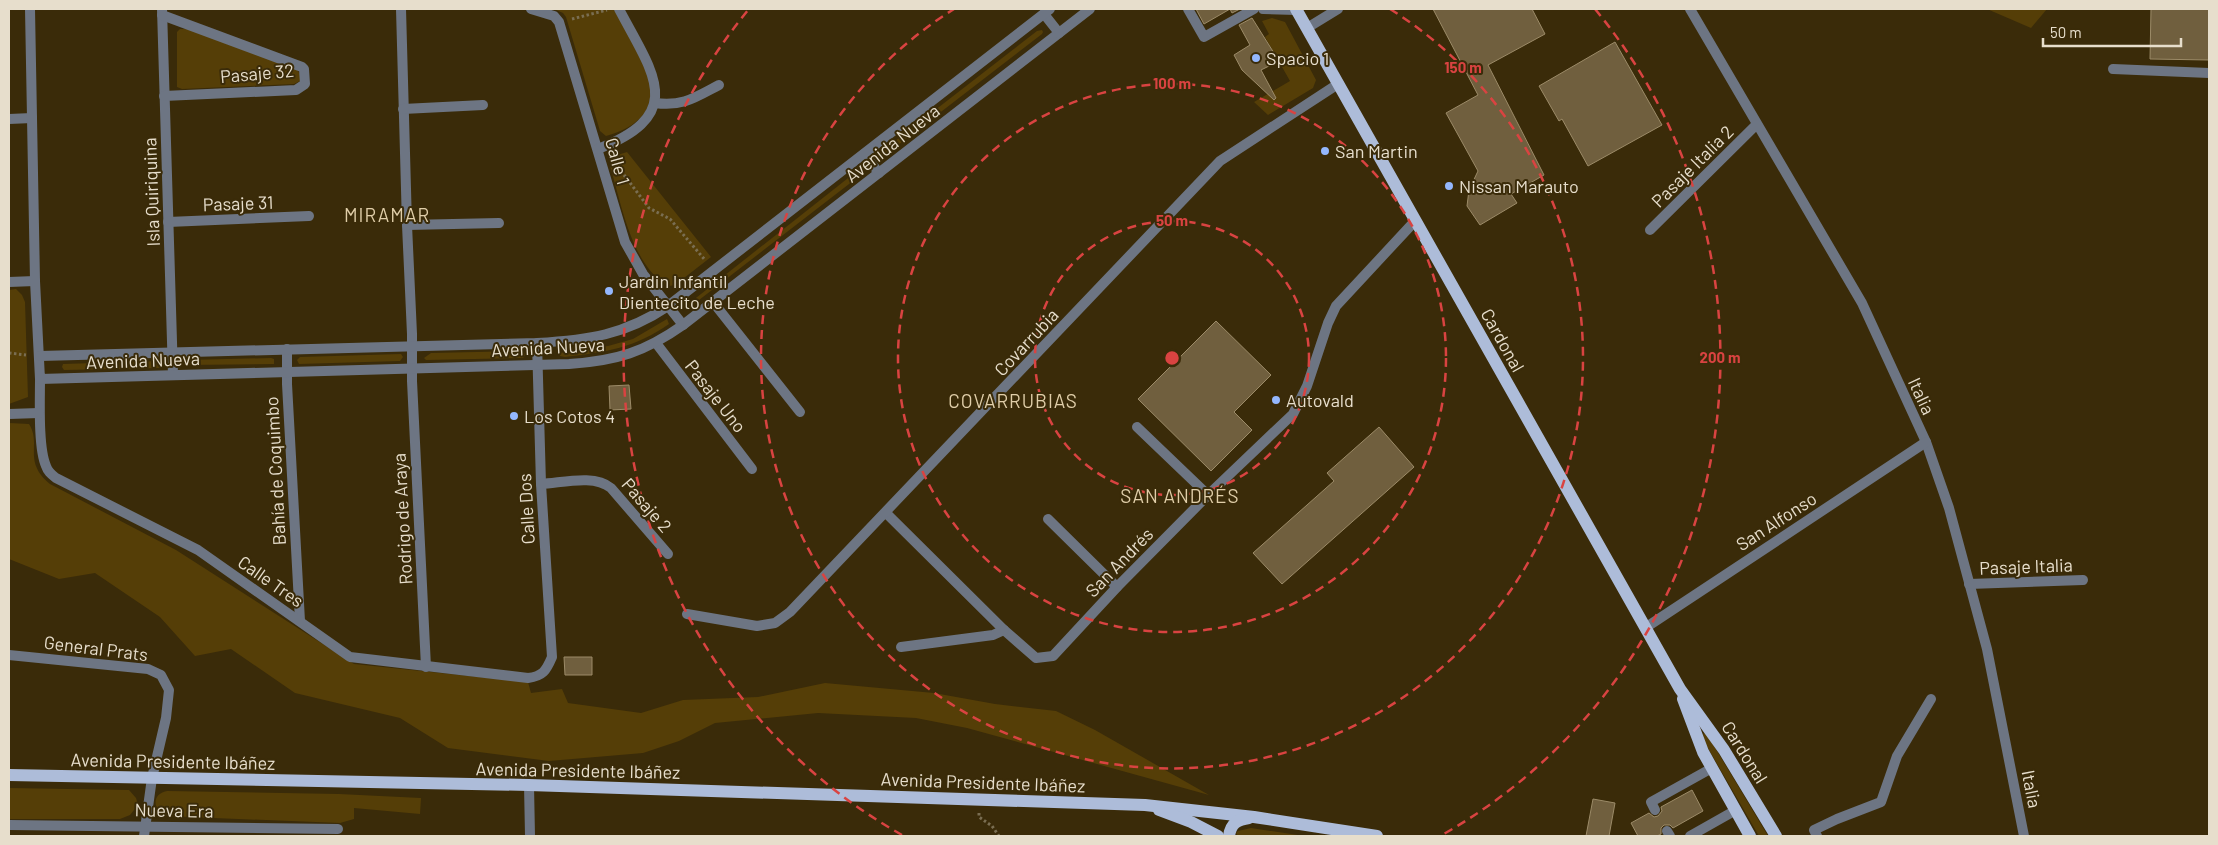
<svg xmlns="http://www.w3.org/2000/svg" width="2218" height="845" viewBox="0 0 2218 845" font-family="Barlow,sans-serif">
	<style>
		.green { fill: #553e07 }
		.building { fill: #705f3e; stroke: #9c8b68 }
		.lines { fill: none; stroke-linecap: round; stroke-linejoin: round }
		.path { stroke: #7a6e52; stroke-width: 3; stroke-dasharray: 2.5 2.5; stroke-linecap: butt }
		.service { stroke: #6d7583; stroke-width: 10 }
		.minor { stroke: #6d7583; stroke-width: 10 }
		.tertiary { stroke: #6d7583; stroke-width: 10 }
		.primary { stroke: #adbcd9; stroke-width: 12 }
		.ring { fill: none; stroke: #d94341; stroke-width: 2.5; stroke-dasharray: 9 6 }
		.poi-dot { fill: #94b7fd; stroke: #3a2b09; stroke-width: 2 }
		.labels { text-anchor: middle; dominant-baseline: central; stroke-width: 4; stroke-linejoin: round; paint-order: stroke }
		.poi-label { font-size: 18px; fill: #e7decc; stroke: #3a2b09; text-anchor: start }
		.street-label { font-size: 18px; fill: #e7decc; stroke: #3a2b09 }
		.neighbourhood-label { font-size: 19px; letter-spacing: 1px; fill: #e0cea9; stroke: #3a2b09 }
		.centre { fill: #d94341; stroke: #3a2b09; stroke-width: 2.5 }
		.ring-label { font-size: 15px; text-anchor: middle; font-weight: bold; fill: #d94341; stroke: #3a2b09; stroke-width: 4; stroke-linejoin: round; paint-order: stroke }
	</style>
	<rect width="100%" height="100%" fill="#3a2b09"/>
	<g class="green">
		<path d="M 554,9 L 615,9 L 648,73 C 659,109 638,127 606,136 L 600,131 L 566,17 L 563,13 Z"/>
		<polygon points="1987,9 2047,9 2031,28"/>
		<polygon points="1272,18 1285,22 1316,80 1313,88 1268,115 1254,102 1290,81 1265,37 1269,34 1262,21"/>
		<polygon points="180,29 190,29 297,70 301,75 300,81 294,84 182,89 177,87 177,32"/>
		<polygon points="1042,30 1043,32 1042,34 885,155 881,152 1037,31"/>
		<path d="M 627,152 L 711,257 L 675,285 L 669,286 C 632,268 621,202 610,166 L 611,157 Z"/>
		<polygon points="861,170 862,174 690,307 687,305 857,171"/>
		<polygon points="16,289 22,295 25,302 28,397 9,404 9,290"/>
		<path d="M 667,319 L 669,324 C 635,348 606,352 565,357 L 560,356 L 559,353 L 608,346 L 633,339 Z"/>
		<polygon points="522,351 526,354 523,358 426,360 424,358 431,353"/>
		<polygon points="401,354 403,357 400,361 299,364 297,360 300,357"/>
		<polygon points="271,358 274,359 274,364 185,365 187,360"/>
		<polygon points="159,361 161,363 160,368 64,370 62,367 63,364"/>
		<path d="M 9,423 L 29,424 C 42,444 22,461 50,484 L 176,550 L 354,664 L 528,682 L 531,693 L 562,689 L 568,703 L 641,713 L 683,700 L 758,697 L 825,683 L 934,693 L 995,704 L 1056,711 L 1095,730 L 1209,795 L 967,728 L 916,718 L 818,713 L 715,723 L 679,741 L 643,753 L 549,761 L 448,748 L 400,718 L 295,693 L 231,649 L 195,656 L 160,617 L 95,573 L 59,579 L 9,559 Z"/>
		<polygon points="1705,731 1768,836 1759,836 1705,743 1703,735"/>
		<polygon points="9,788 129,790 136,798 138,805 130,815 120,819 9,819"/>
		<path d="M 167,791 L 339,794 L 421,798 L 420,814 L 354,808 L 354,819 L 340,823 L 165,816 C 153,810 151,794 167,791 Z"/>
		<polygon points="1251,828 1304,836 1238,836 1236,833 1238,831"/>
	</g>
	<g class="building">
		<polygon points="1196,9 1240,9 1232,13 1230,9 1204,24"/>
		<polygon points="1433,9 1532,9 1545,34 1488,65 1544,175 1511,194 1517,203 1480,225 1467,206 1469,190 1478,171 1446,113 1478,95"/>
		<polygon points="2151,9 2209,9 2209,60 2150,59"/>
		<polygon points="1252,18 1279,61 1261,70 1276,98 1274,100 1242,70 1234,55 1250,45 1239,25"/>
		<polygon points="1615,42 1662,125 1588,166 1562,119 1559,121 1539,86"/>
		<polygon points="1216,321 1271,375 1234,412 1252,430 1211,471 1138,399"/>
		<polygon points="629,385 631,409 610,410 609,386"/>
		<polygon points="1379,427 1414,467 1282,584 1253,553 1334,481 1327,473"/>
		<polygon points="564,657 592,657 592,675 565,675"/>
		<polygon points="1692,790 1703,811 1673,828 1670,825 1664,825 1661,828 1661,834 1657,836 1638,836 1631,823 1649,813 1654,817 1658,816 1662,811 1661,807"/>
		<polygon points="1593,799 1615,803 1609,836 1586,836"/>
	</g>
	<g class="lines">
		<g class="path">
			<polyline points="572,19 607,10"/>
			<polyline points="618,167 649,208 670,219 705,260"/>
			<polyline points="9,353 26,355"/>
			<polyline points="979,813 979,817 992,826 999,836"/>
		</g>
		<g class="service">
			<polyline points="1188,9 1204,37 1254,9"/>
			<polyline points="1263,9 1296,10"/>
			<polyline points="1307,28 1338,9"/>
			<polyline points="1655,810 1651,802 1712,768"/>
			<polyline points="1667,831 1670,836"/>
			<polyline points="1690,836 1736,810"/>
			<polyline points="1817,836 1814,830 1837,819 1881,802 1897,756 1931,699"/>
		</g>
		<g class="minor">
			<polyline points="162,9 173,375"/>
			<polyline points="401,9 407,225 412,334 412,381 426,667"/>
			<polyline points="531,9 554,16 559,22 625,242 643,274 683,325"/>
			<polyline points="1690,9 1862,303 1926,442 1949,508 1987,649 2024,836"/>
			<polyline points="162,15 302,67 304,69 305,84 296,90 164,96"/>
			<polyline points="2113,69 2209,73"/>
			<path d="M 655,103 C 683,107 696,97 719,85"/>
			<polyline points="403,109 483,105"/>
			<polyline points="9,119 32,118"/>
			<path d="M 598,149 C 689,114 652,72 619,9"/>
			<polyline points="168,222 309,216"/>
			<polyline points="407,225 499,223"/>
			<polyline points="1650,230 1756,125"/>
			<polyline points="9,282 35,281"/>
			<polyline points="713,302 800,412"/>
			<polyline points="656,343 752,469"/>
			<polyline points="287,349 287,384 300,621"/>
			<path d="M 40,379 C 40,400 38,448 46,466 C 48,472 51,474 56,478 L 198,550 L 350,657 L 528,678 C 543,676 546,671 552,657 L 541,484 L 537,343"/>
			<polyline points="9,414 39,413"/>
			<polyline points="1137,427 1208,495"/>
			<path d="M 541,484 C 562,483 594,474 611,488 L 668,554"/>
			<polyline points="886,513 1004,630 1036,658 1053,656 1117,587 1208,495 1293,414 1307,386 1328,323 1336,306 1415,221"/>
			<polyline points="1048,519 1117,587"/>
			<polyline points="1969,584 2083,580"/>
			<polyline points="687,614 757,626 775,623 790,612 1220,161 1338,84"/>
			<polyline points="1645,628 1926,442"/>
			<polyline points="901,647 993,635 1004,630"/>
			<polyline points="9,655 148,669 161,675 169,690 166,718 152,778 144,836"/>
			<polyline points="529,785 530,836"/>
			<polyline points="9,825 338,829"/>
		</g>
		<g class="tertiary">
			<path d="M 30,9 L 35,281 L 40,379 L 569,364 C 616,361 645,352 683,325 L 1090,9"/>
			<polyline points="1044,14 1059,33"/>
			<polyline points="864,154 879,173"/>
			<path d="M 40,356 L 537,343 C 588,340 625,335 668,306 L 1050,9"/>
		</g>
		<g class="primary">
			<polyline points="1296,9 1680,689 1724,750 1776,836"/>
			<polyline points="1683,699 1703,752 1750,836"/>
			<polyline points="9,775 529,785 1145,805 1254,817 1377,836"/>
			<polyline points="1159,810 1191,822 1218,836"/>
			<path d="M 1229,836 C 1231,823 1237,820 1249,818"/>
		</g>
	</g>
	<g class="ring">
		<circle cx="1172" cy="358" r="137"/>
		<circle cx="1172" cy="358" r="274"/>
		<path d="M1390 9A411 411 0 1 1 954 9"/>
		<path d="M902 835A548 548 0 0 1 749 9M1595 9A548 548 0 0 1 1442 835"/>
	</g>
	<g class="poi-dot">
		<circle cx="1256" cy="58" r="5"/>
		<circle cx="1325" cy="151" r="5"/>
		<circle cx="1449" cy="186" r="5"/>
		<circle cx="609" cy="291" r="5"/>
		<circle cx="1276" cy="400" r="5"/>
		<circle cx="514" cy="416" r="5"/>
	</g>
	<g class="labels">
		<g class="poi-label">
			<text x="1266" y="58">Spacio 1</text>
			<text x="1335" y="151">San Martin</text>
			<text x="1459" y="186">Nissan Marauto</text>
			<text x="619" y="281">Jardin Infantil<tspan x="619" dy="21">Dientecito de Leche</tspan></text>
			<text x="1286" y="400">Autovald</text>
			<text x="524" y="416">Los Cotos 4</text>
		</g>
		<g class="street-label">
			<text transform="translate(257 73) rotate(-5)">Pasaje 32</text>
			<text transform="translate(892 143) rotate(-38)">Avenida Nueva</text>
			<text transform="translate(618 161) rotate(74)">Calle 1</text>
			<text transform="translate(1692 166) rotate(-45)">Pasaje Italia 2</text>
			<text transform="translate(151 192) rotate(-92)">Isla Quiriquina</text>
			<text transform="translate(238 203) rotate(-2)">Pasaje 31</text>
			<text transform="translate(1503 340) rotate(61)">Cardonal</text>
			<text transform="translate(1026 342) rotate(-47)">Covarrubia</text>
			<text transform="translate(548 347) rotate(-3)">Avenida Nueva</text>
			<text transform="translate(143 360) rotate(-2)">Avenida Nueva</text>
			<text transform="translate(716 396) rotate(52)">Pasaje Uno</text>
			<text transform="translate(1922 396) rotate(65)">Italia</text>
			<text transform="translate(275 471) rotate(-93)">Bahía de Coquimbo</text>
			<text transform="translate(647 505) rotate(49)">Pasaje 2</text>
			<text transform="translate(526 509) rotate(-93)">Calle Dos</text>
			<text transform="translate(402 519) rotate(-93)">Rodrigo de Araya</text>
			<text transform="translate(1776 521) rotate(-33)">San Alfonso</text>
			<text transform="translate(1119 562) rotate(-46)">San Andrés</text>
			<text transform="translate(2026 566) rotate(-2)">Pasaje Italia</text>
			<text transform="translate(271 581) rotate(35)">Calle Tres</text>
			<text transform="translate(96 648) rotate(7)">General Prats</text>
			<text transform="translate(1745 752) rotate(58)">Cardonal</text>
			<text transform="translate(173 761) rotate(1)">Avenida Presidente Ibáñez</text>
			<text transform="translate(578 770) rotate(1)">Avenida Presidente Ibáñez</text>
			<text transform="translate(983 782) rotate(2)">Avenida Presidente Ibáñez</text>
			<text transform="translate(2032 789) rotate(79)">Italia</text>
			<text transform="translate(174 810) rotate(1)">Nueva Era</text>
		</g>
		<g class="neighbourhood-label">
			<text x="387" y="214">MIRAMAR</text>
			<text x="1013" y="400">COVARRUBIAS</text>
			<text x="1180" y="495">SAN ANDRÉS</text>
		</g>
	</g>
	<circle cx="1172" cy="358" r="8" class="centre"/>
	<g class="ring-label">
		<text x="1463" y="73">150 m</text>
		<text x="1172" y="89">100 m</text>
		<text x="1172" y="226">50 m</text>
		<text x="1720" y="363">200 m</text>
	</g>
	<rect width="2218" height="845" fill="none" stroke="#e7decc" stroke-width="20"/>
	<path d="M2043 38v8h138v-8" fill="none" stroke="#e7decc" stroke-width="2.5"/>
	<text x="2050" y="38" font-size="15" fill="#e7decc" stroke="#3a2b09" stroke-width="4" paint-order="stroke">50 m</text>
</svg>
